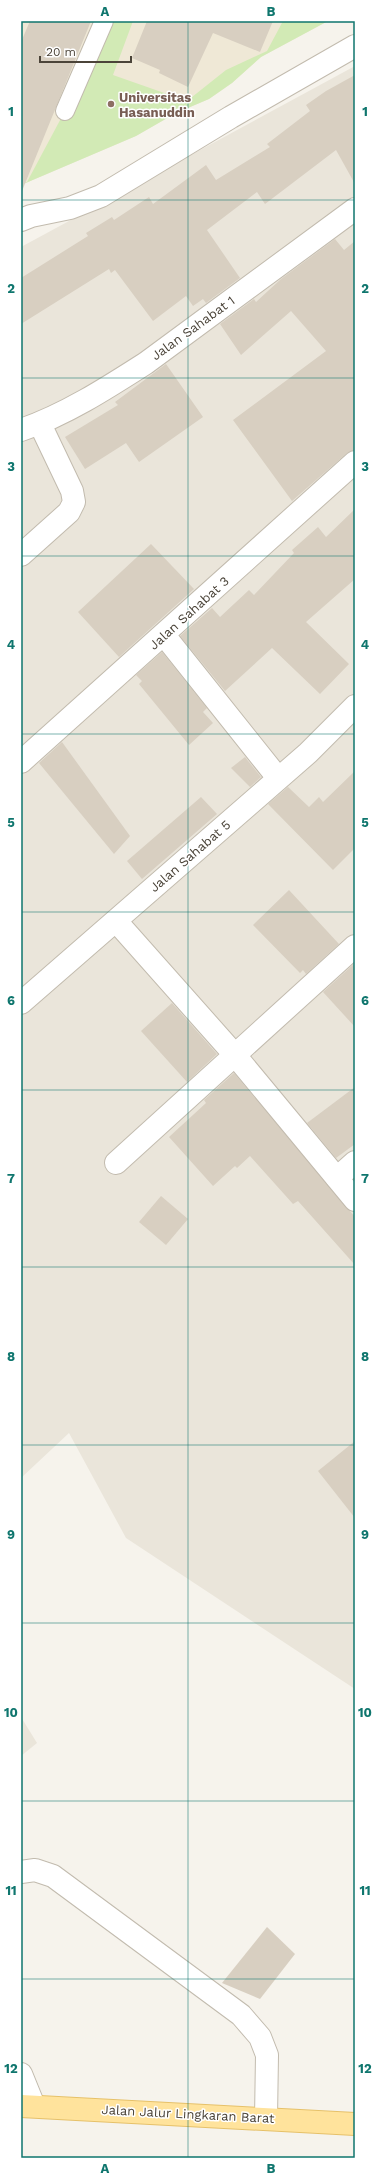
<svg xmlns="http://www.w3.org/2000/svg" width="376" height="2179" viewBox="0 0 376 2179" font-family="'Work Sans',sans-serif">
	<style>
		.residential { fill: #eae5da }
		.education { fill: #efe8d6 }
		.green { fill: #d2eab5 }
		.building { fill: #d8cfc1 }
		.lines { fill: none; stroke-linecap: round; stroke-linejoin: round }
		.service-casing { stroke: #c2bbae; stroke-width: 20 }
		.minor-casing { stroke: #c2bbae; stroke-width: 24 }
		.primary-casing { stroke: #e6c16a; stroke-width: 24 }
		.service { stroke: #fff; stroke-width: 18 }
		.minor { stroke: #fff; stroke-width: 22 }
		.primary { stroke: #ffe39c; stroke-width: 22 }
		.grid { fill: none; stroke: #0f766e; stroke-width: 1; stroke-opacity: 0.55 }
		.education-dot { fill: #8d6e63; stroke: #fff; stroke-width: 1.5 }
		.labels { text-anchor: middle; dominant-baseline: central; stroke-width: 3; stroke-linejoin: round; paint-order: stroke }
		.education-label { font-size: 13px; font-weight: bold; fill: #785e54; stroke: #fff; text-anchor: start }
		.street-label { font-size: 13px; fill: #4b4439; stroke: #fff }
		.neatline { fill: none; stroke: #0f766e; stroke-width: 1.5 }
		.grid-label { font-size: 13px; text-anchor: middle; font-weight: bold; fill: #0f766e }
	</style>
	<rect width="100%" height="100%" fill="#f6f3ec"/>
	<g class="residential">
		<polygon points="355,66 355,1689 126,1538 69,1433 21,1478 21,247"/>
		<polygon points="21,1717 37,1743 21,1756"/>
	</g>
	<polygon class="education" points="21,21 328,21 261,57 232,83 209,99 176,113 136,136 21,185"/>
	<polygon class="green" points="113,21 133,21 113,75 187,101 226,70 267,51 283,21 328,21 261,57 232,83 209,99 176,113 136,136 21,185 21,183 27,182"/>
	<g class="building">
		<polygon points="30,21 91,21 22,191 21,42"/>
		<polygon points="147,21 273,21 260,52 213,33 188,87 159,73 160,70 132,58"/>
		<polygon points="355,75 355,184 336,150 265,204 257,192 207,230 240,278 206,303 203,299 193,306 186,296 153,321 115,270 111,273 109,269 21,324 21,278 88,236 86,233 112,217 114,220 149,197 153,204 206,165 216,180 270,147 267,144 310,111 306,105 326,91"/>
		<polygon points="335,239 344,250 355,241 355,450 347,453 292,501 233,420 326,351 291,311 241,355 220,324 254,299 256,302 281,279"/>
		<polygon points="166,364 203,417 139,462 126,443 85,469 65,437 118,405 115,402"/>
		<polygon points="355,509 355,579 306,622 349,664 320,694 272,648 225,691 180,636 212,608 220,617 249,590 254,595 294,553 292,550 318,527 326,537"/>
		<polygon points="151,544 194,589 119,657 78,612"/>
		<polygon points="162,652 207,708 203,712 213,723 189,745 139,684 142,681 136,675"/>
		<polygon points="62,742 130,836 114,854 39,763"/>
		<polygon points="245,757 261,777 250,787 231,768"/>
		<polygon points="355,771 355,848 333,870 268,804 288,787 309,807 319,797 323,802"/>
		<polygon points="201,797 217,814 142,879 127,861"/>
		<polygon points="289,890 339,944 306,974 303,970 300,973 253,925"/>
		<polygon points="355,963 355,1027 323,992"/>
		<polygon points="172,1003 217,1054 187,1082 141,1031"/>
		<polygon points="234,1073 355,1217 355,1265 298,1201 293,1204 250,1156 237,1168 235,1166 213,1186 169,1137 206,1103 204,1100"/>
		<polygon points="355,1087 355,1144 336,1158 307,1123"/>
		<polygon points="161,1196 188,1219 166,1245 139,1222"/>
		<polygon points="355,1441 355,1518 318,1471"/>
		<polygon points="267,1927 295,1954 260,1999 222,1983"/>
	</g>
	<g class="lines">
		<g class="service-casing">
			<polyline id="service" points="65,111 104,21"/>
		</g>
		<g class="minor-casing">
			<g id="minor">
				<polyline points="21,220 31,216 70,208 101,196 231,117 355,46"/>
				<path d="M 21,430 C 65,415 107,388 146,363 L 355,209"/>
				<polyline points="21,555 69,512 74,502 72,491 40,424"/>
				<polyline points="164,635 278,778"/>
				<polyline points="21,762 355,462"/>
				<polyline points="116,921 234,1054 355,1200"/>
				<polyline points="21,1003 308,753 355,706"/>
				<polyline points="116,1163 355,946"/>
				<polyline points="337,1178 355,1162"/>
				<polyline points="21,1872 35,1870 53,1876 241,2015 260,2037 267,2055 266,2118"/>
				<polyline points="21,2074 34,2106"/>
			</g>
		</g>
		<g class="primary-casing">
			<polyline id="primary" points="21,2106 355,2124"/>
		</g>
		<use href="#service" class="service"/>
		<use href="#minor" class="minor"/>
		<use href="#primary" class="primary"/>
	</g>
	<path class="grid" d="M 188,21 L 188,2158M 21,200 L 355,200M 21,378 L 355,378M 21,556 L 355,556M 21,734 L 355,734M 21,912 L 355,912M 21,1090 L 355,1090M 21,1267 L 355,1267M 21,1445 L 355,1445M 21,1623 L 355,1623M 21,1801 L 355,1801M 21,1979 L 355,1979"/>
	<circle class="education-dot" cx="111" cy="104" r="4"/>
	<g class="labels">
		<g class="education-label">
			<text x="119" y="97">Universitas<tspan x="119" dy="15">Hasanuddin</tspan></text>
		</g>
		<g class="street-label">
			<text transform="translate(193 328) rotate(-36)">Jalan Sahabat 1</text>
			<text transform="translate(189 613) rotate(-42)">Jalan Sahabat 3</text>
			<text transform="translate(190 856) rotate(-41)">Jalan Sahabat 5</text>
			<text transform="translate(188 2114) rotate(3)">Jalan Jalur Lingkaran Barat</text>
		</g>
	</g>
	<rect width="376" height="2179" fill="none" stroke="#ffffff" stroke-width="44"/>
	<path d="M40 56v6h91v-6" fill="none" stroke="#4b4439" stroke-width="2"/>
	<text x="46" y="56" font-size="12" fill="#4b4439" stroke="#ffffff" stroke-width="3" paint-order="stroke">20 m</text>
	<rect x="22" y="22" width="332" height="2135" class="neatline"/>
	<g class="grid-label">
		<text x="105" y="16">A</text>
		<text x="271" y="16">B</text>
		<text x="11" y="116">1</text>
		<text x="365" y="116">1</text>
		<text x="11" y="293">2</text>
		<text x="365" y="293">2</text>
		<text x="11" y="471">3</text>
		<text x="365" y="471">3</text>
		<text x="11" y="649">4</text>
		<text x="365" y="649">4</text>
		<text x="11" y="827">5</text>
		<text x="365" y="827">5</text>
		<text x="11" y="1005">6</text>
		<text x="365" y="1005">6</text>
		<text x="11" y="1183">7</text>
		<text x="365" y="1183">7</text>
		<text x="11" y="1361">8</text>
		<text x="365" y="1361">8</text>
		<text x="11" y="1539">9</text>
		<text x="365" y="1539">9</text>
		<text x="11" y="1717">10</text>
		<text x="365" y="1717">10</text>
		<text x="11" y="1895">11</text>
		<text x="365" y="1895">11</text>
		<text x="11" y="2073">12</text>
		<text x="365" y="2073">12</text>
		<text x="105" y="2173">A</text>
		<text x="271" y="2173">B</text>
	</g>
</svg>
